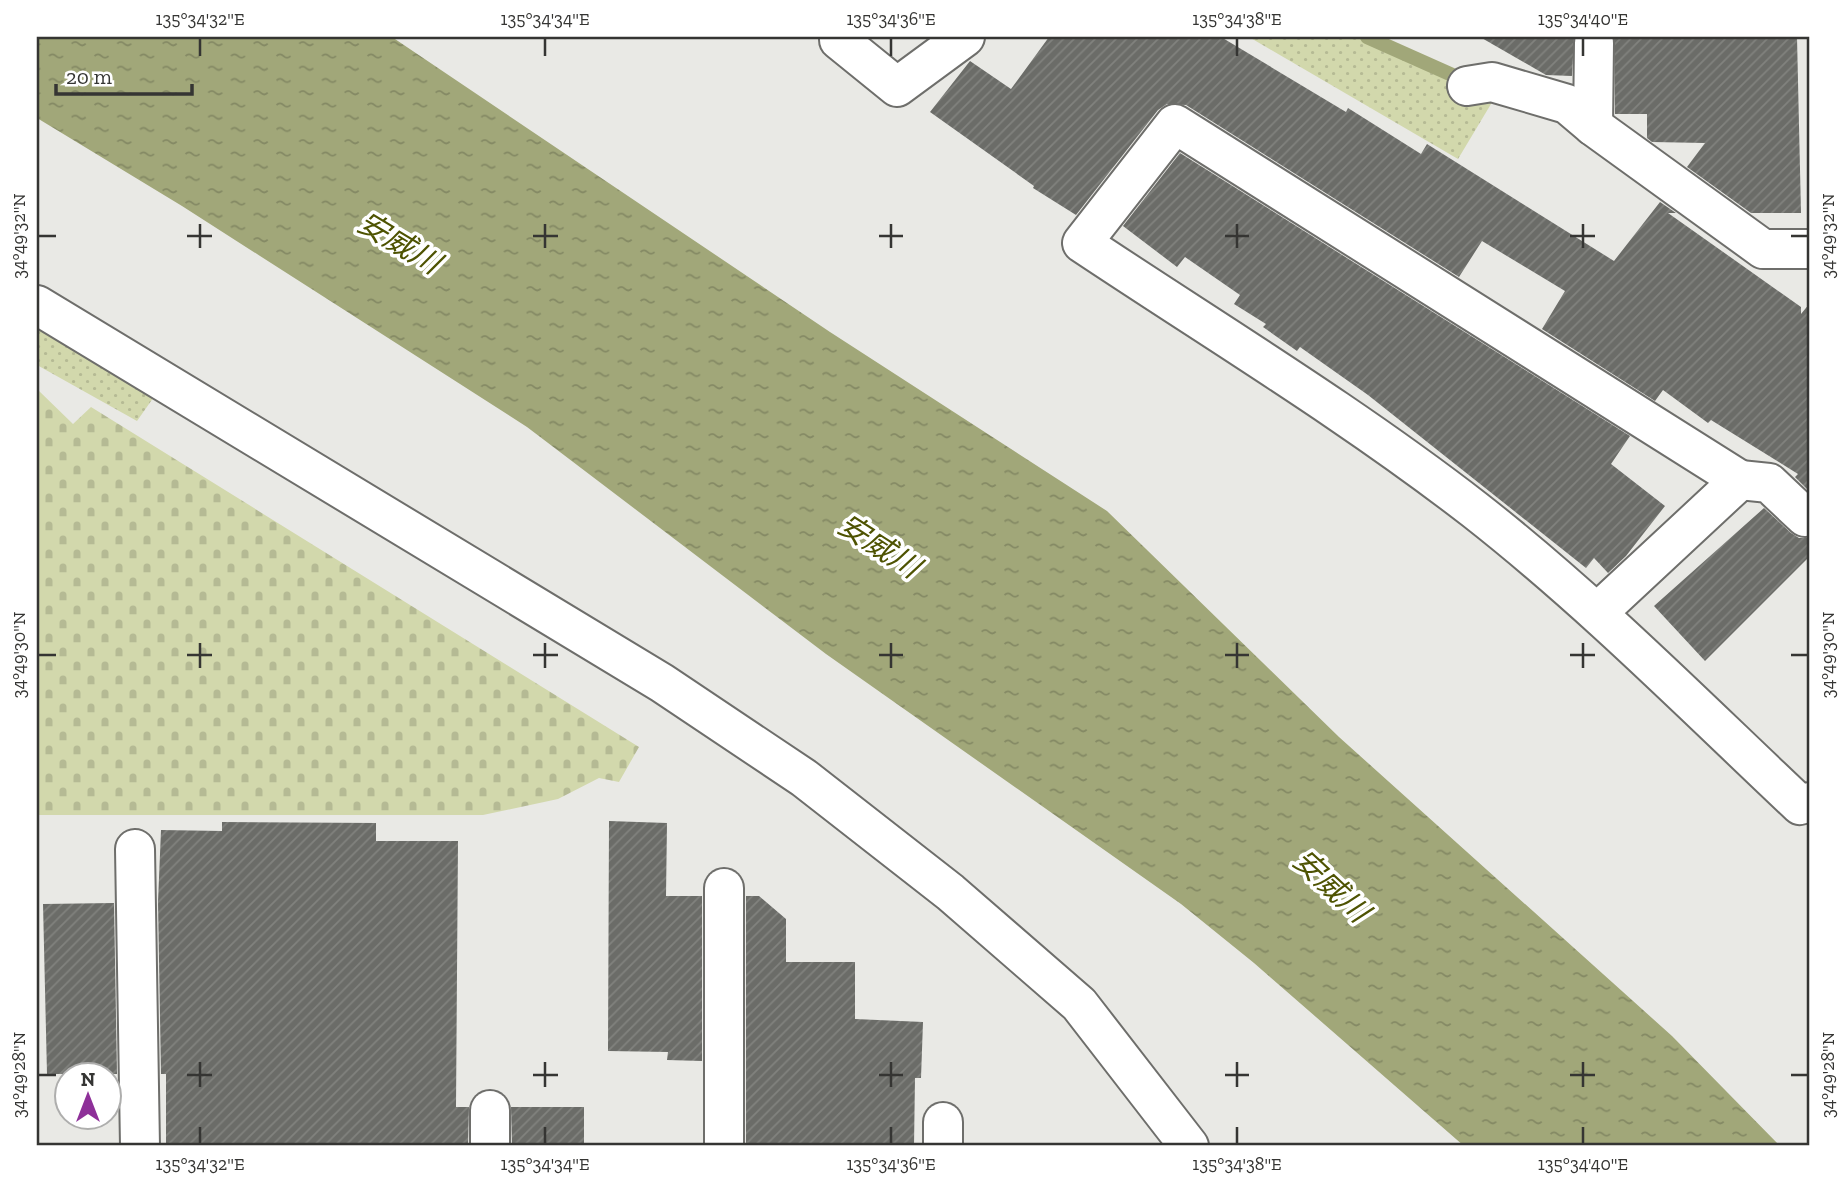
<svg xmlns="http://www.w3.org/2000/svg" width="1847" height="1183" viewBox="0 0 1847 1183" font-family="'Zilla Slab','Noto Sans JP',serif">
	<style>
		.cemetery { fill: url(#cemetery-stones) }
		.park { fill: url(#park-dots) }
		.water { fill: url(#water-ripples) }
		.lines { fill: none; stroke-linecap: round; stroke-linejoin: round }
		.stream { stroke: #a1a779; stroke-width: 14 }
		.building { fill: url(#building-hatch) }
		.street-casing { stroke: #6e6e6b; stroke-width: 42 }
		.street { stroke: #fff; stroke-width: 38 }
		.ticks { fill: none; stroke: #353533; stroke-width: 2.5 }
		.labels { text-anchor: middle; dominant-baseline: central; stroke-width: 7; stroke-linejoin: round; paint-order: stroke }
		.water-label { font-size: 30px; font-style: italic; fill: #4e5302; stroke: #fff }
		.neatline { fill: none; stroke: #353533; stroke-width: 2.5 }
		.ticks-label { font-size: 18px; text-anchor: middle; fill: #353533 }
	</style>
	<defs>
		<pattern id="cemetery-stones" width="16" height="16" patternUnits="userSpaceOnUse" patternTransform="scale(1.75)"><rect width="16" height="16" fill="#d2d8ac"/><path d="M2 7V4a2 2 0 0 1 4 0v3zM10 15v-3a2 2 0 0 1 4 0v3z" fill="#b5ba94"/></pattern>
		<pattern id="park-dots" width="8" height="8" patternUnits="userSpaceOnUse" patternTransform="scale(1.75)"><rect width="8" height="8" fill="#d2d8ac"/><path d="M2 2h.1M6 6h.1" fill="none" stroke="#b5ba94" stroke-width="1.8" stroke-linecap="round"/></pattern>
		<pattern id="water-ripples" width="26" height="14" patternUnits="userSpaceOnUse" patternTransform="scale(1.75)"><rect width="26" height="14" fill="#a1a779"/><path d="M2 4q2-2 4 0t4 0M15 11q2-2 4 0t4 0" fill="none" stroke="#848964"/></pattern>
		<pattern id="building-hatch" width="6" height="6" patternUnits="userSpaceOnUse" patternTransform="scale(1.75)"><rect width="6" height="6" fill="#6b6c68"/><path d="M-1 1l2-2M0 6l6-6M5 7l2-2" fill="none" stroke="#81827e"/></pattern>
	</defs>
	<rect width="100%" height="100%" fill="#e9e9e5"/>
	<polygon class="cemetery" points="37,389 73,424 91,407 639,747 619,782 599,778 558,799 483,815 37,815"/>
	<g class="park">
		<polygon points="1249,37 1357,37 1494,99 1458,159"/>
		<polygon points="37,325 156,394 137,421 37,365"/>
	</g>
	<polygon class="water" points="37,37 392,37 830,332 1107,511 1339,737 1672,1036 1780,1146 1464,1146 1254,963 1181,904 826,654 527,427 182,206 37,118"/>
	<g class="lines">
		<polyline class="stream" points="1367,37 1468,82"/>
	</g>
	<g class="building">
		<polygon points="1049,37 1221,37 1346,112 1348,108 1421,154 1427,144 1614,261 1660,202 1676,213 1668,213 1801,307 1801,314 1810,303 1810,492 1795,477 1798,474 1711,420 1708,423 1663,390 1655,401 1542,329 1565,291 1482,241 1459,277 1186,105 1167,104 1158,110 1076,215 1033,188 1034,186 930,112 970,61 1011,89"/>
		<polygon points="1480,37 1574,37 1572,76 1546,75"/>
		<polygon points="1614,37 1797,37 1801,213 1751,213 1687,167 1705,143 1652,142 1647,138 1647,114 1615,114"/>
		<polygon points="1180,153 1630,436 1611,464 1665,506 1626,556 1608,573 1594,558 1586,568 1368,395 1300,347 1297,351 1263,327 1266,324 1234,304 1240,295 1185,257 1177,267 1123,226"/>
		<polygon points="1764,508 1791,533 1799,538 1810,538 1810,556 1705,661 1654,606"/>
		<polygon points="609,821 667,823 666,896 702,896 702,1061 667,1060 668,1052 608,1051"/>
		<polygon points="222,822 376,823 376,841 458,841 456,1107 469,1107 468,1146 166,1146 166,1074 161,1074 158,902 161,830 222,831"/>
		<polygon points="746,896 759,896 786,919 786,962 855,962 855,1019 923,1022 921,1078 915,1078 914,1146 746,1146"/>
		<polygon points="114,903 117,1074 47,1074 43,904"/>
		<polygon points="511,1107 584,1107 584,1146 512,1146"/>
	</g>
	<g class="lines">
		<g class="street-casing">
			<g id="street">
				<polyline points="839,37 839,40 897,87 965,37"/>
				<polyline points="1467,86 1492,82 1567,104 1593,126 1763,249 1810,249"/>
				<polyline points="1593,126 1594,43"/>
				<polyline points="37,305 662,683 804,778 950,892 1079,1004 1189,1146"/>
				<polyline points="1740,480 1769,483 1805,517"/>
				<path d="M 1597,613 L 1740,480 L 1175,124 L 1082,243 C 1214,331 1350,413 1475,510 C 1590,600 1694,705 1800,805 L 1810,802"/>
				<polyline points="135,849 140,1146"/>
				<polyline points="724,888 724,1146"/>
				<polyline points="490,1110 490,1146"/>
				<polyline points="943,1122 943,1146"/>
			</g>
		</g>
		<use href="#street" class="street"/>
	</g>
	<path class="ticks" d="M 200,38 L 200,56M 545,38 L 545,56M 891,38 L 891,56M 1237,38 L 1237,56M 1583,38 L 1583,56M 200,224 L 200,248M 545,224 L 545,248M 891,224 L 891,248M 1237,224 L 1237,248M 1583,224 L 1583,248M 38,236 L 56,236M 187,236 L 212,236M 533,236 L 558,236M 879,236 L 903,236M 1225,236 L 1249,236M 1570,236 L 1595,236M 1791,236 L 1808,236M 200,643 L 200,668M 545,643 L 545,668M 891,643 L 891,668M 1237,643 L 1237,668M 1583,643 L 1583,668M 38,655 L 56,655M 187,655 L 212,655M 533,655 L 558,655M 879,655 L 903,655M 1225,655 L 1249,655M 1570,655 L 1595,655M 1791,655 L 1808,655M 200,1062 L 200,1087M 545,1062 L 545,1087M 891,1062 L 891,1087M 1237,1062 L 1237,1087M 1583,1062 L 1583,1087M 38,1075 L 56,1075M 187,1075 L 212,1075M 533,1075 L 558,1075M 879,1075 L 903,1075M 1225,1075 L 1249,1075M 1570,1075 L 1595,1075M 1791,1075 L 1808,1075M 200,1127 L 200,1144M 545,1127 L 545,1144M 891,1127 L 891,1144M 1237,1127 L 1237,1144M 1583,1127 L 1583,1144"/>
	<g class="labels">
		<g class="water-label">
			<text transform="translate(399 243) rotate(31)">安威川</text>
			<text transform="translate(879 546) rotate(33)">安威川</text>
			<text transform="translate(1331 886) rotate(43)">安威川</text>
		</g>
	</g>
	<rect width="1847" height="1183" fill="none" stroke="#ffffff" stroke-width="77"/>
	<g transform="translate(88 1096)"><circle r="33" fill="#ffffff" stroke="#aeaead" stroke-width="2"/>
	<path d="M0-5L12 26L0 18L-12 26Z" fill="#8e3099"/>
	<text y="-10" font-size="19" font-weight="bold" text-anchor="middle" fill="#353533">N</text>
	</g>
	<path d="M56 84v10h136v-10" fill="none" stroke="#353533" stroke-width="3.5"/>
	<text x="66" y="84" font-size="21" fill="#353533" stroke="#ffffff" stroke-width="5" paint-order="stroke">20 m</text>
	<rect x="38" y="38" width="1770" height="1106" class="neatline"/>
	<g class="ticks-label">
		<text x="200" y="25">135°34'32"E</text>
		<text x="545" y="25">135°34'34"E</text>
		<text x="891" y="25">135°34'36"E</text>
		<text x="1237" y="25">135°34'38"E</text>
		<text x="1583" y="25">135°34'40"E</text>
		<text transform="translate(19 236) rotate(-90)" y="6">34°49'32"N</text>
		<text transform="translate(1828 236) rotate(-90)" y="6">34°49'32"N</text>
		<text transform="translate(19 655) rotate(-90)" y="6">34°49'30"N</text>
		<text transform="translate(1828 655) rotate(-90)" y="6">34°49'30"N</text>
		<text transform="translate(19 1075) rotate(-90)" y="6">34°49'28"N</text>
		<text transform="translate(1828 1075) rotate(-90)" y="6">34°49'28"N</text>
		<text x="200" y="1170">135°34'32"E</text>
		<text x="545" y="1170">135°34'34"E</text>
		<text x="891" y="1170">135°34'36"E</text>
		<text x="1237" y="1170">135°34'38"E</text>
		<text x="1583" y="1170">135°34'40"E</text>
	</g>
</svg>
